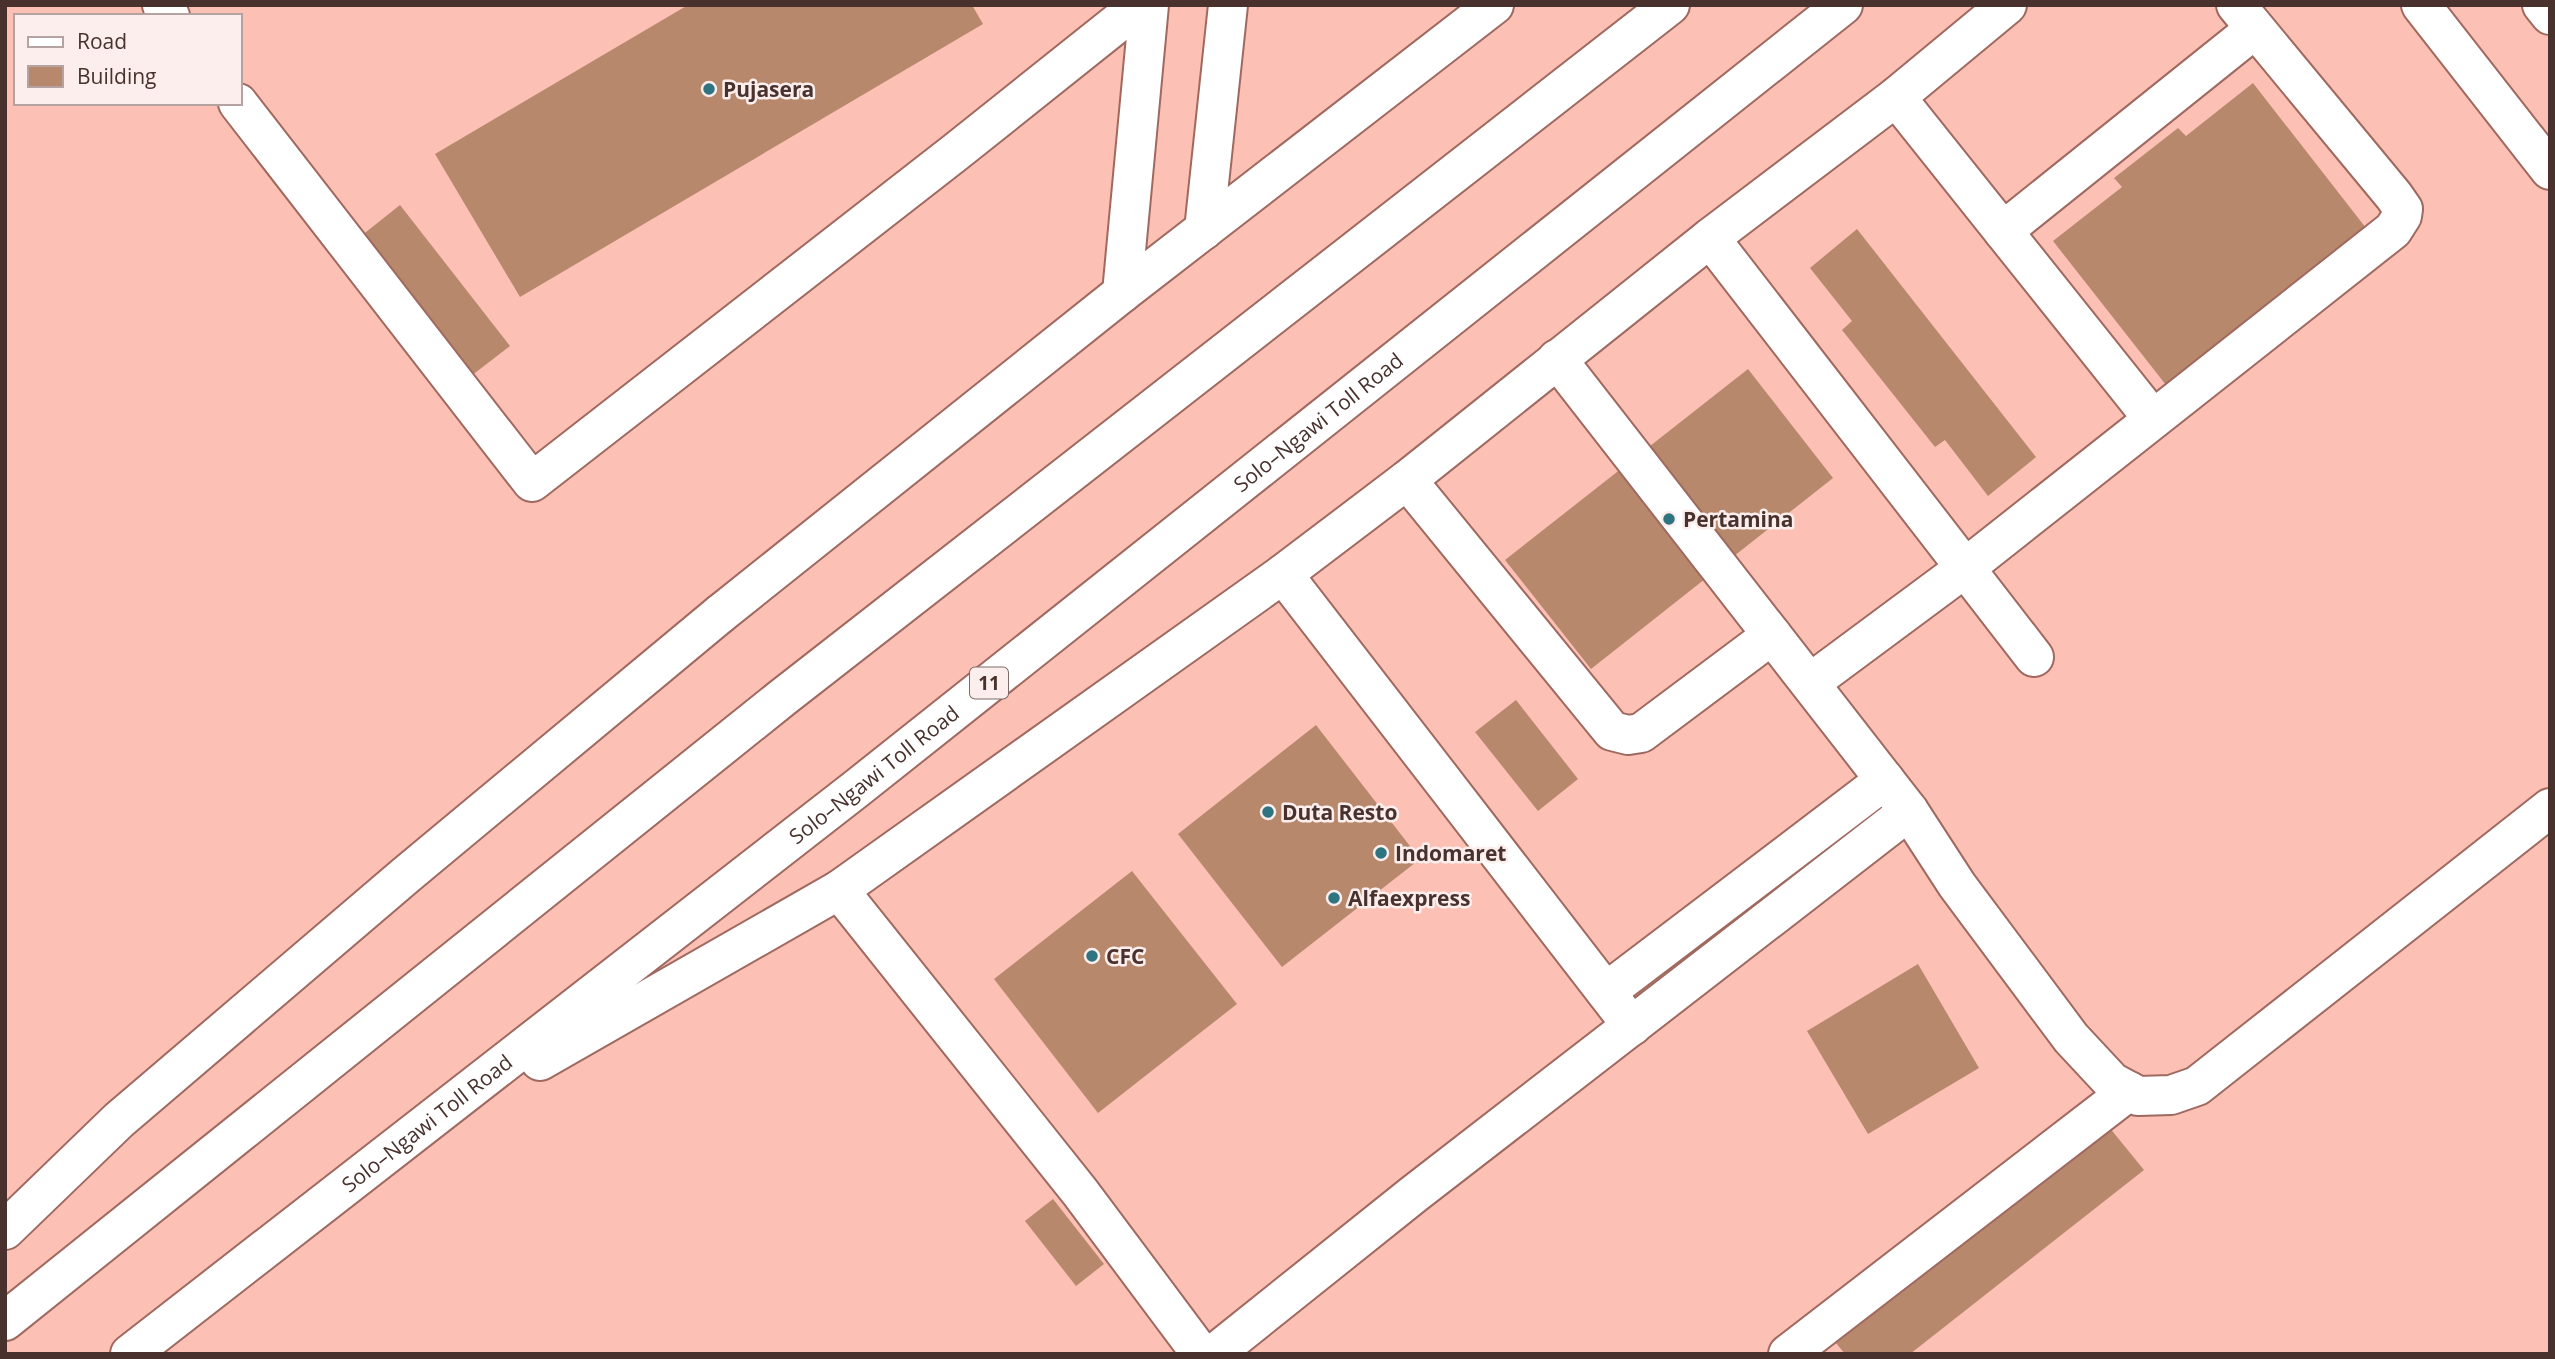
<svg xmlns="http://www.w3.org/2000/svg" width="2555" height="1359" viewBox="0 0 2555 1359" font-family="'Open Sans',sans-serif">
	<style>
		.building { fill: #b8886c }
		.lines { fill: none; stroke-linecap: round; stroke-linejoin: round }
		.minor-casing { stroke: #9f6960; stroke-width: 42 }
		.highway-casing { stroke: #9f6960; stroke-width: 42 }
		.minor { stroke: #fff; stroke-width: 38 }
		.highway { stroke: #fff; stroke-width: 38 }
		.poi-dot { fill: #2f7581; stroke: #fbeeec; stroke-width: 2.5 }
		.labels { text-anchor: middle; dominant-baseline: central; stroke-width: 5; stroke-linejoin: round; paint-order: stroke }
		.shield { fill: #fbeeec; stroke: #7e6a66; stroke-width: 2 }
		.shield-label { font-size: 19px; font-weight: bold; fill: #49322d }
		.poi-label { font-size: 21px; font-weight: bold; fill: #49322d; stroke: #fbeeec; text-anchor: start }
		.street-label { font-size: 21px; fill: #49322d; stroke: #fbeeec }
	</style>
	<rect width="100%" height="100%" fill="#fcc0b5"/>
	<g class="building">
		<polygon points="688,5 972,5 983,24 520,297 435,154"/>
		<polygon points="2253,83 2366,228 2166,385 2053,241 2122,187 2114,178 2178,128 2186,136"/>
		<polygon points="400,205 510,346 471,376 361,236"/>
		<polygon points="1857,229 2036,457 1988,496 1945,440 1935,447 1842,330 1852,321 1810,268"/>
		<polygon points="1748,369 1833,478 1591,669 1505,560"/>
		<polygon points="1516,700 1578,779 1538,811 1475,732"/>
		<polygon points="1316,725 1420,859 1282,967 1178,834"/>
		<polygon points="1132,871 1237,1004 1098,1113 994,979"/>
		<polygon points="1918,964 1979,1068 1868,1134 1807,1031"/>
		<polygon points="2109,1127 2144,1170 1910,1354 1845,1354 1836,1343"/>
		<polygon points="1053,1199 1104,1264 1076,1286 1025,1221"/>
	</g>
	<g class="lines">
		<g class="minor-casing">
			<g id="minor">
				<polyline points="162,5 170,16"/>
				<polyline points="2421,5 2550,170"/>
				<polyline points="2542,5 2550,15"/>
				<polyline points="1896,97 2153,419"/>
				<polyline points="238,103 532,482 957,151 1140,5"/>
				<polyline points="1204,230 1228,5"/>
				<polyline points="2003,231 2255,29"/>
				<polyline points="1710,238 2034,657"/>
				<polyline points="1122,293 1149,5"/>
				<polyline points="1557,359 1909,811"/>
				<polyline points="1407,480 1612,731 1628,735 1641,733 1772,635"/>
				<polyline points="1283,574 1632,1026"/>
				<polyline points="720,614 1122,293 1494,5"/>
				<polyline points="1810,683 1965,568 2393,230 2402,216 2403,209 2394,196 2236,5"/>
				<polyline points="1606,992 1885,780"/>
				<polyline points="1201,1354 1080,1192 839,890 1283,574 1407,480 1710,238 1896,97 2007,5"/>
				<polyline points="1214,1354 1414,1194 1909,811 1957,885 2071,1038 2112,1082 2138,1096 2171,1095 2197,1086 2550,808"/>
				<polyline points="1788,1354 2129,1091"/>
			</g>
		</g>
		<g class="highway-casing">
			<g id="highway">
				<polyline points="540,1061 839,890"/>
				<polyline points="5,1230 119,1120 406,875 720,614"/>
				<polyline points="5,1321 782,698 1670,5"/>
				<path id="s1" d="M 130,1354 L 856,789 L 1843,5"/>
			</g>
		</g>
		<use href="#minor" class="minor"/>
		<use href="#highway" class="highway"/>
	</g>
	<g class="poi-dot">
		<circle cx="709" cy="89" r="7"/>
		<circle cx="1669" cy="519" r="7"/>
		<circle cx="1268" cy="812" r="7"/>
		<circle cx="1381" cy="853" r="7"/>
		<circle cx="1334" cy="898" r="7"/>
		<circle cx="1092" cy="956" r="7"/>
	</g>
	<g class="labels">
		<rect class="shield" x="970" y="667.5" width="38" height="31" rx="5"/>
		<g class="shield-label">
			<text x="989" y="683">11</text>
		</g>
		<g class="poi-label">
			<text x="723" y="89">Pujasera</text>
			<text x="1683" y="519">Pertamina</text>
			<text x="1282" y="812">Duta Resto</text>
			<text x="1395" y="853">Indomaret</text>
			<text x="1348" y="898">Alfaexpress</text>
			<text x="1106" y="956">CFC</text>
		</g>
		<g class="street-label">
			<text stroke="none"><textPath href="#s1" startOffset="1510">Solo–Ngawi Toll Road</textPath></text>
			<text stroke="none"><textPath href="#s1" startOffset="943">Solo–Ngawi Toll Road</textPath></text>
			<text stroke="none"><textPath href="#s1" startOffset="376">Solo–Ngawi Toll Road</textPath></text>
		</g>
	</g>
	<rect width="2555" height="1359" fill="none" stroke="#49322d" stroke-width="14"/>
	<rect x="14" y="14" width="228" height="91" fill="#fbeeec" stroke="#b4a3a0" stroke-width="2"/>
	<rect x="28" y="37" width="35" height="10" fill="#ffffff" stroke="#b4a3a0" stroke-width="2"/>
	<text x="77" y="49" font-size="21" fill="#49322d">Road</text>
	<rect x="28" y="66" width="35" height="21" fill="#b8886c" stroke="#b4a3a0" stroke-width="2"/>
	<text x="77" y="84" font-size="21" fill="#49322d">Building</text>
</svg>
